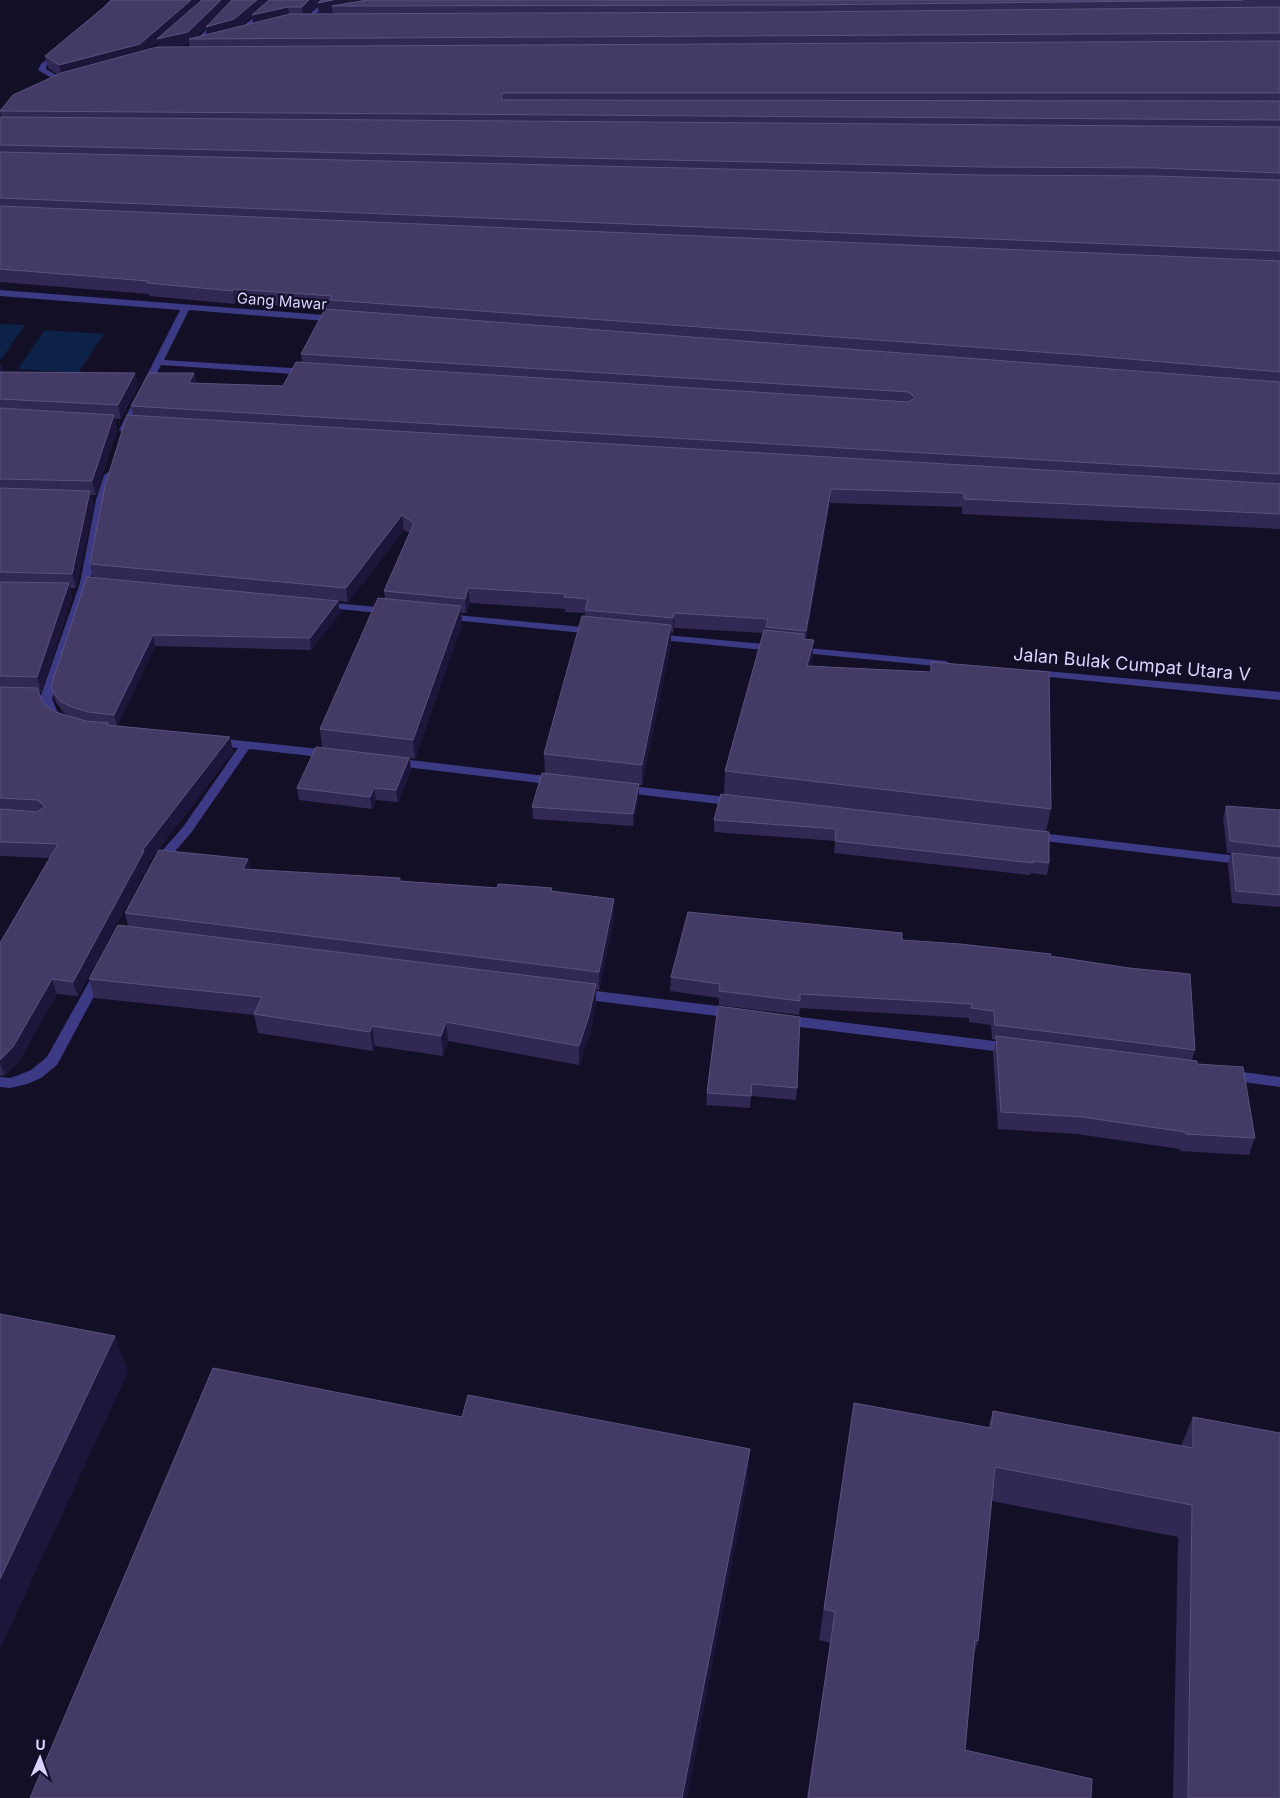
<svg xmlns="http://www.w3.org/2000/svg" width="1280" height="1798" viewBox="0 0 1280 1798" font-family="Inter,sans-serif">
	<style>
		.water { fill: #0c2248 }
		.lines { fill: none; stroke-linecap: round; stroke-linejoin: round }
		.minor { fill: #3d3a85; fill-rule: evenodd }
		.wall { fill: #312854; fill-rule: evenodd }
		.shaded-wall { fill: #1d163a }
		.building { fill: #433a66; stroke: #5a527e }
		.labels { text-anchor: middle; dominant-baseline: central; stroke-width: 4.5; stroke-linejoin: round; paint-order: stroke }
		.far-street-label { font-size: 15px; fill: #d9d4ff; stroke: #130f26 }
		.street-label { font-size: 18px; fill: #d9d4ff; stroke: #130f26 }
	</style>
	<rect width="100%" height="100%" fill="#130f26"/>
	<g class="water">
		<polygon points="0,324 25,325 0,361"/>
		<polygon points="45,330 104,334 78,373 18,369"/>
	</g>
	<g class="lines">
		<g class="minor">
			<polygon points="236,0 243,0 195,47 191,47 191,45"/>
			<polygon points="274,0 281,0 238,36 234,36 234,34"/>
			<polygon points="326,0 333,0 309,20 305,20 305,18"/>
			<polygon points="59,49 62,51 46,66 46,69 63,79 63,83 60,83 38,70 41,64"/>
			<polygon points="0,290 337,316 341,319 337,322 189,310 164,360 308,369 313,372 308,375 161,365 129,430 124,433 119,430 180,310 0,296"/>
			<polygon points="109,472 114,475 106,500 90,583 52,698 57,711 68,720 62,724 48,716 40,698 80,583 96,500 104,475"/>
			<polygon points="322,602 389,608 394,611 389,614 318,607 317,605 318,603"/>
			<polygon points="446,614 593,628 598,631 593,634 442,619 441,617"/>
			<polygon points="655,634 775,645 780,648 775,651 651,639 650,637"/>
			<polygon points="797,647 946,661 951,664 946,667 793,652 792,650"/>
			<polygon points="1034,670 1280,692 1280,700 1030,675 1028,673"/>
			<polygon points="215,738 329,750 335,754 329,758 249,749 191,833 162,866 154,866 152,863 154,860 183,827 238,748 211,745 209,742 211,739"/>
			<polygon points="393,758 555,777 561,781 555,785 389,765 387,762 389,759"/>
			<polygon points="622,785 736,798 742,802 736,806 618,792 616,789 618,786"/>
			<polygon points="1032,832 1280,861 1280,869 1028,839 1026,836"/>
			<polygon points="100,969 105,971 106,974 57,1065 41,1078 27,1084 10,1088 0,1087 0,1077 10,1078 19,1075 31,1070 47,1057 95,971"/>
			<polygon points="580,989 734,1008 739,1009 741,1013 739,1017 734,1018 580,999 575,997 573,994 575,991"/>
			<polygon points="784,1015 1010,1043 1015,1044 1017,1048 1015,1052 1010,1053 784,1025 779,1024 777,1020 779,1016"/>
			<polygon points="1228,1070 1280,1077 1280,1087 1223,1079 1221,1075 1223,1071"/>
		</g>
	</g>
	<g class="wall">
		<path d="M 111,0 L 1280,0 L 1280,529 L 962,514 L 962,507 L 830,503 L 806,639 L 812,663 L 811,667 L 930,672 L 931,662 L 1051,809 L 1046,831 L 1049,863 L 1047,875 L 1031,873 L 1030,875 L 834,853 L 835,841 L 714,832 L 714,820 L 724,794 L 725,771 L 763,633 L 674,628 L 673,633 L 671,633 L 671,644 L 642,785 L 639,785 L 639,796 L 633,826 L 533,819 L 532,807 L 545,773 L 544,754 L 585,616 L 585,613 L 565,612 L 565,609 L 470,603 L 466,613 L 461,613 L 462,624 L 415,759 L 410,758 L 411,770 L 398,802 L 376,800 L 372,809 L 299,800 L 297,788 L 322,748 L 320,729 L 385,598 L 384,591 L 410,533 L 404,530 L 348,602 L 338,601 L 340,613 L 311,650 L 155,646 L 117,726 L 230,737 L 233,752 L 148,863 L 148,866 L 78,996 L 57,994 L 19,1061 L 5,1075 L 0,1076 L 0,943 L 50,858 L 0,856 L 0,365 L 1,365 L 3,372 L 135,373 L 138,386 L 121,419 L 115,419 L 117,429 L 96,495 L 91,495 L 94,505 L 76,588 L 70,588 L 72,598 L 41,692 L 38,692 L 43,703 L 55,712 L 68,716 L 64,713 L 57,704 L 54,698 L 51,686 L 93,578 L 90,564 L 133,415 L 131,406 L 194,373 L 196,383 L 283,386 L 302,363 L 301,354 L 325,309 L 236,302 L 235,304 L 149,296 L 149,294 L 0,282 L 0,117 L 1,117 L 0,110 L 57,74 L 48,68 L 45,56 L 103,8 ZM 318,5 L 319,14 L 308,14 ZM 332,12 L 333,14 L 321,14 ZM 252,16 L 253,23 L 241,26 ZM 206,28 L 207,35 L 196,37 ZM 158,42 L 158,47 L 149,49 ZM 189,43 L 190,47 L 176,47 Z"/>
		<polygon points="1226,806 1280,810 1280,907 1232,903 1228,865 1231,853 1227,853 1223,818"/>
		<polygon points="248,859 250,870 401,881 552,891 614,917 599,990 596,990 596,1003 590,1035 579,1065 448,1041 443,1056 375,1046 373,1051 258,1033 254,1015 94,998 89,979 128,926 125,913"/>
		<polygon points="1050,956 1195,1050 1192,1060 1197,1064 1255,1138 1249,1155 1180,1151 1180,1149 1077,1134 998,1129 993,1053 996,1040 992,1039 991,1025 969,1022 969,1018 800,1008 799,1015 719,1005 719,998 670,991 671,977"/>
		<polygon points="718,1006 797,1088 796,1100 751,1096 750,1108 706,1105 707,1093"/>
		<polygon points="854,1403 988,1428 993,1411 1181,1446 1193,1417 1280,1798 1173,1798 1178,1537 992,1501 978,1641 974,1655 965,1750 1091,1798 807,1798 830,1643 819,1640"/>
	</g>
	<g class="shaded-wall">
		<polygon points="191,0 272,0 288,7 290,18 254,26 252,16 236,30 207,38 206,28 194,39 189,39 189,43 159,51 158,42 142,55 61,77 59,65"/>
		<polygon points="309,0 395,0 332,6 332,12 319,14 318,5 303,18 302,7"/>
		<polygon points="503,93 504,105 502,107 502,95"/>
		<polygon points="234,289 236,302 235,304 233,291"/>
		<polygon points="1,365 5,379 0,380 0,367"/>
		<polygon points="135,373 138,386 121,419 118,405"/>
		<polygon points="194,373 196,387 189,383"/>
		<polygon points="114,415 117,429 96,495 92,481"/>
		<polygon points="831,489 830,503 805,645 806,631"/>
		<polygon points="90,491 94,505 76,588 72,574"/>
		<polygon points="402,515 404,530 348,602 346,588"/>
		<polygon points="69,583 72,598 41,692 37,677"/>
		<polygon points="468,588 470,603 466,613 465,599"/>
		<polygon points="338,601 340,613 311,650 310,638"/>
		<polygon points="461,606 462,624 415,759 413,740"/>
		<polygon points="674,613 674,628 673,633 673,618"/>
		<polygon points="671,625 671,644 642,785 642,765"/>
		<polygon points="153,635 155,646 117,727 114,715"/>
		<polygon points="814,640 812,663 806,689 807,666"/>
		<polygon points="230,737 233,752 148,863 148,866 78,996 73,982 142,851"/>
		<polygon points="409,758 411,770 398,802 396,790"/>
		<polygon points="639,784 639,796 633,826 633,814"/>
		<polygon points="374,788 376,800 372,809 370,797"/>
		<polygon points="248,859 251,877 243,869"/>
		<polygon points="614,899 614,917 599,990 599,972"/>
		<polygon points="52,979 57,994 19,1061 5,1075 0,1063 0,1060"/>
		<polygon points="596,984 596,1003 590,1035 579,1065 579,1046"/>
		<polygon points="446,1022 448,1041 443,1056 441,1036"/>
		<polygon points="372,1026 375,1046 373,1051 370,1032"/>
		<polygon points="115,1336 128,1372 0,1649 0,1579"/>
		<polygon points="750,1449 747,1486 687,1798 682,1798"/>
	</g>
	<g class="building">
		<polygon points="111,0 191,0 140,44 59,65 45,56 103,8"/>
		<polygon points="202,0 221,0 188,32 157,39"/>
		<polygon points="232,0 257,0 234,19 206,27"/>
		<polygon points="269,0 309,0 302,7 288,7 252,15"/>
		<polygon points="321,0 333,0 318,3"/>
		<polygon points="367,0 1243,0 801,5 332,6"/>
		<polygon points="1280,7 1280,33 189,39 290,14 801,12"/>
		<polygon points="1280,41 1280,93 503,93 502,95 502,100 1280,101 1280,120 0,111 13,95 61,73 157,47"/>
		<polygon points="0,117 1280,127 1280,173 1156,168 980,167 0,145"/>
		<polygon points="0,152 980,175 1155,176 1280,180 1280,251 0,198"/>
		<polygon points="0,206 1280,261 1280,372 1082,355 330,300 332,296 234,289 233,291 147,283 148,281 0,269"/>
		<polygon points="325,309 1280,382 1280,474 131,406 149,373 194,373 189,383 283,386 296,362 908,402 915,398 909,392 301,354"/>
		<polygon points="0,372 135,373 118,405 0,399"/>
		<polygon points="0,408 114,415 92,481 0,479"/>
		<polygon points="127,415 1280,484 1280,514 964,499 964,493 831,489 806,631 766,627 768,619 674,613 673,618 585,610 588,599 564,597 565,594 468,588 465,599 384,591 414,523 402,515 346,588 90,564 105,486"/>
		<polygon points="0,488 90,491 72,574 0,572"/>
		<polygon points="87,577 338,601 310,638 153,635 114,715 88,712 69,706 60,701 53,692 51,686"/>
		<polygon points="0,582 69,583 37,677 0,676"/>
		<polygon points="378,598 461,606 413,740 320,729"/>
		<polygon points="582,616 671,625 642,765 544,754"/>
		<polygon points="764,630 804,634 803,639 814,640 807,666 931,672 931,662 1049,672 1051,809 725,771"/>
		<polygon points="0,687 37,688 43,703 55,712 86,721 108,723 107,725 230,737 142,851 144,851 73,982 52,979 13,1047 0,1060 0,943 58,844 0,842 0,809 37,812 45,807 38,800 0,798"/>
		<polygon points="316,747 409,758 396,790 374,788 370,797 297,788"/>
		<polygon points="542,773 639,784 633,814 532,807"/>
		<polygon points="721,794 1049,832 1049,863 1033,861 1033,863 835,841 836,829 714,820"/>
		<polygon points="1226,806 1280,810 1280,847 1230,841"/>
		<polygon points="159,850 248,859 243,869 400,878 400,881 497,888 498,884 552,888 551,891 614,899 599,972 125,913"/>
		<polygon points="1232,853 1280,858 1280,895 1236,891"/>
		<polygon points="688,912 902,933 902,940 960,944 1051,954 1050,956 1129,968 1190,974 1195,1050 995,1025 994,1011 971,1008 972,1004 800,994 800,1001 719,991 720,984 671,977"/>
		<polygon points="118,925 596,984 589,1016 579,1046 446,1022 441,1036 372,1026 370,1032 254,1014 262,997 89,979"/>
		<polygon points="718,1006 800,1017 797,1088 752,1084 751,1096 707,1093"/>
		<polygon points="996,1036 1197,1061 1197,1064 1243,1067 1255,1138 1186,1134 1185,1132 1082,1117 1001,1112"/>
		<polygon points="0,1314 115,1336 0,1579"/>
		<polygon points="213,1368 462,1417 468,1395 750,1449 682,1798 30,1798"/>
		<polygon points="854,1403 991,1428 993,1411 1193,1448 1193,1417 1280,1433 1280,1798 1188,1798 1192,1505 995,1467 978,1641 975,1640 965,1750 1092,1779 1091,1798 808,1798 835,1612 824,1609"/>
	</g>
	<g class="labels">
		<g class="far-street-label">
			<text transform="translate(282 301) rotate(4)">Gang Mawar</text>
		</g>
		<g class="street-label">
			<text transform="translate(1132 664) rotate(5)">Jalan Bulak Cumpat Utara V</text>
		</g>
	</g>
	<g transform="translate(40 1758) rotate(2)" stroke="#130f26" stroke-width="4" paint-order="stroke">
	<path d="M0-4L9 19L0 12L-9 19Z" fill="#d9d4ff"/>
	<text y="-8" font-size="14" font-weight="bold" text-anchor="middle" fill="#d9d4ff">U</text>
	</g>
</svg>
